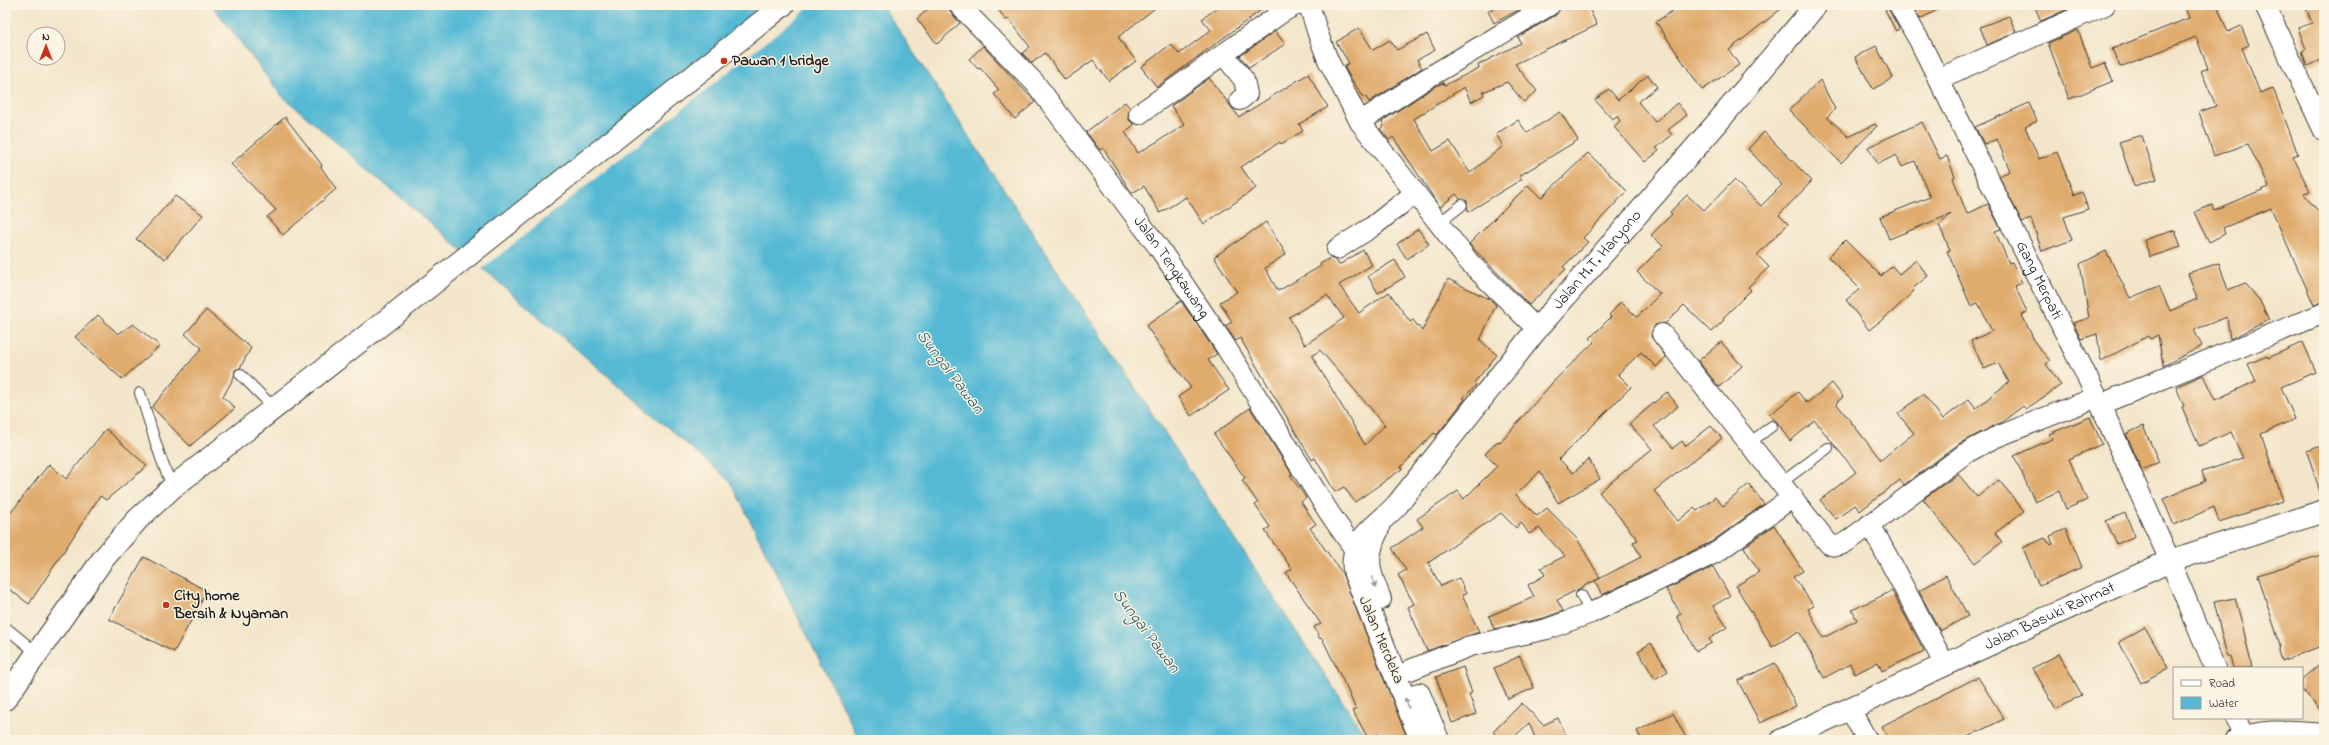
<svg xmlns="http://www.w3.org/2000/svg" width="2329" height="745" viewBox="0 0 2329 745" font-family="'Indie Flower',sans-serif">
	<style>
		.water { fill: #55b9d4; stroke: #386a78 }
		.pier { fill: #f3e5c9 }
		.building { fill: #e0ac6e; fill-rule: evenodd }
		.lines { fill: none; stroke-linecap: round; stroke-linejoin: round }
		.lane-casing { stroke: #3c3a36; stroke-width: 12 }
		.street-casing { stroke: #3c3a36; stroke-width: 22 }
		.secondary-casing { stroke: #3c3a36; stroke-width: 24 }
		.primary-casing { stroke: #3c3a36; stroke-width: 24 }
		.lane { stroke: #fff; stroke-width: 10 }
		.street { stroke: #fff; stroke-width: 20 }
		.secondary { stroke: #fff; stroke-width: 22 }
		.primary { stroke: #fff; stroke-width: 22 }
		.oneway { fill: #999 }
		.poi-dot { fill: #c8321e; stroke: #fcf5e5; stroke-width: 1.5 }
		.labels { text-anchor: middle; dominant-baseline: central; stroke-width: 3; stroke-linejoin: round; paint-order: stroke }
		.poi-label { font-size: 16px; font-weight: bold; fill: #1c1c1c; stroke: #fcf5e5; text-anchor: start }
		.street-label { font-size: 16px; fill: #1c1c1c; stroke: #fcf5e5 }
		.water-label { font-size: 17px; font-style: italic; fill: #335b66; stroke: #fcf5e5 }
	</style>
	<rect width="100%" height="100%" fill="#fcf5e5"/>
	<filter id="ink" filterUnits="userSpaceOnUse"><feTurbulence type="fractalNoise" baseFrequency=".025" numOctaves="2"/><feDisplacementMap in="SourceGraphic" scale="8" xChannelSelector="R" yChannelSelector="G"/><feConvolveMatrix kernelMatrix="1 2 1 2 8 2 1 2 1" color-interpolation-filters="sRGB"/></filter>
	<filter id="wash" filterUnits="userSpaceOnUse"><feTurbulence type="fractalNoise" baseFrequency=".012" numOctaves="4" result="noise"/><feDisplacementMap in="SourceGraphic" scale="16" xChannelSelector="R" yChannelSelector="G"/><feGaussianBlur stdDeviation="0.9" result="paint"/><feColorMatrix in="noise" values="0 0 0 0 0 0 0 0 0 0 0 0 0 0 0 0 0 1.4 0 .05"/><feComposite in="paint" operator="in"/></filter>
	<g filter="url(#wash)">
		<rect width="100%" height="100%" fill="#f3e5c9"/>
		<polygon class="water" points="212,5 882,5 1368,740 859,740 731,482 281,95"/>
		<polygon class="pier" points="772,5 812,5 481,270 462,253"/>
		<g id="blocks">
			<g class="building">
				<polygon points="932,5 948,5 951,13 960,23 937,44 917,19"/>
				<polygon points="995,5 1159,5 1118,37 1136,61 1109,81 1093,60 1065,80 1045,53 1032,63 1022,53 1030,47 1009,19 1006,20"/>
				<polygon points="1221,5 1268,5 1157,87 1141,67 1171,44 1179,54 1211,30 1202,19"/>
				<polygon points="1498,5 1528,5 1494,23 1488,11"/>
				<polygon points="1561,5 1587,5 1597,25 1515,64 1537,91 1524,102 1507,82 1483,92 1484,95 1471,102 1464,87 1414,119 1433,151 1450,141 1470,173 1503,146 1496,134 1518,120 1527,133 1560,112 1578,140 1519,176 1522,179 1468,212 1467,201 1460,199 1456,194 1440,207 1393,137 1389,140 1380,129 1384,126 1382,121 1434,87 1443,83 1445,85 1479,68 1478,65 1521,43 1518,37 1556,15"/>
				<polygon points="1681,5 1786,5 1729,50 1739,65 1702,90 1656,22"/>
				<polygon points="1912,5 1947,5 1920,19"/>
				<polygon points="2034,5 2069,5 2070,8 2041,21"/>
				<polygon points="2184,5 2217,5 2228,32 2241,26 2249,45 2242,48 2260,93 2273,88 2298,154 2293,156 2310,192 2304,194 2324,218 2324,302 2314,305 2271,208 2223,228 2225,234 2209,242 2195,212 2212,205 2214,210 2269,187 2248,144 2214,156 2199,112 2216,106 2201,71 2208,68 2196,37 2120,67 2112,49 2189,18"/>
				<polygon points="2305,5 2324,5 2324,59 2307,66 2302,51 2306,49 2298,28 2312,23"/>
				<polygon points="1888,8 1899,29 1896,31 1885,10"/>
				<polygon points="2009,16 2016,32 1987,45 1980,27"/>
				<polygon points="1359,28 1373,50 1390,40 1397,50 1427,34 1435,50 1417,60 1422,68 1369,102 1366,97 1364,98 1351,79 1344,66 1349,63 1336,42"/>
				<polygon points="2078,30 2092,68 2105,63 2113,81 2069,99 2048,43"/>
				<polygon points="1275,31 1285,44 1249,68 1240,56"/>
				<polygon points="983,46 1035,102 1015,119 994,94 999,90 980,68 978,69 969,59"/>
				<polygon points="1876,46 1893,78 1873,89 1855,57"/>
				<polygon points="1308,74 1328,107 1299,124 1303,131 1281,144 1280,142 1241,167 1256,188 1204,224 1186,197 1160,213 1144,186 1132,193 1103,148 1100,150 1086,132 1125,102 1130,108 1128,115 1129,120 1134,125 1125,132 1138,153 1185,125 1171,106 1209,78 1239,117"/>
				<polygon points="1648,75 1657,87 1638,102 1655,122 1677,103 1687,115 1668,130 1672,135 1656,148 1659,151 1645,162 1614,127 1620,121 1617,116 1612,119 1595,100 1609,89 1618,100"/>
				<polygon points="1820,80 1835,109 1827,117 1849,137 1875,124 1877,126 1841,163 1789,110"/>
				<polygon points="2029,103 2037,121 2025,127 2039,159 2057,152 2074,195 2082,192 2088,209 2064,217 2072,240 2042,251 2031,219 2022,222 1999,176 2010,171 1997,139 1984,144 1975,127"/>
				<polygon points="285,117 322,165 321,167 336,189 283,235 267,217 276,210 231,164"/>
				<polygon points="1922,122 1940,159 1947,156 1955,177 1953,178 1967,214 1988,204 2001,229 1995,231 2009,263 2012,262 2022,283 2015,286 2027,312 2022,315 2036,344 2050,361 2046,364 2061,385 2026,409 2023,406 2002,422 1960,443 1904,485 1900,480 1860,511 1855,505 1836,519 1820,500 1856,472 1815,421 1790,441 1777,422 1769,415 1798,392 1807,403 1832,383 1843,397 1836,403 1881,460 1914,433 1898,414 1923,394 1943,419 1969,399 1976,408 2009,382 1998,363 1984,369 1971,341 1992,331 1978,303 1971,306 1947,251 1950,250 1939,225 1951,214 1889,239 1880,217 1930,197 1915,161 1902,167 1896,155 1878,164 1868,147"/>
				<polygon points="1764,132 1812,181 1779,215 1788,224 1757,255 1769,267 1748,287 1751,290 1723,318 1724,320 1712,332 1684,305 1666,323 1655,325 1651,336 1666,357 1656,367 1641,352 1618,374 1631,387 1559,459 1573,473 1589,459 1600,479 1558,503 1540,471 1516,495 1537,516 1547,508 1578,540 1600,578 1557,600 1563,611 1560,612 1544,618 1494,629 1489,616 1534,597 1528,585 1545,575 1541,568 1565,556 1539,528 1529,534 1521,522 1516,528 1501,513 1428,563 1441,586 1459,578 1466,594 1462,595 1479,632 1427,651 1408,607 1414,604 1398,575 1406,570 1392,548 1423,527 1417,519 1458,491 1464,499 1497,466 1485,454 1498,441 1500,443 1553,382 1594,342 1590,338 1611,317 1609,315 1621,302 1637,317 1660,294 1637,272 1663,246 1651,235 1672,214 1670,212 1687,195 1704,211 1734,180 1761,206 1782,185 1748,149"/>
				<polygon points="2138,136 2142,136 2157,179 2134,186 2119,142"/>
				<polygon points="1588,153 1627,191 1583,238 1588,242 1563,267 1566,269 1529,305 1469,244 1528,185 1541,198"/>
				<polygon points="175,196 203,215 165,259 136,239"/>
				<path d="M 1266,222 L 1286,254 L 1265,268 L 1278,291 L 1321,266 L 1320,264 L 1330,258 L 1336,260 L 1339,265 L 1363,250 L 1372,265 L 1339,285 L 1359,313 L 1389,292 L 1410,322 L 1413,320 L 1422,331 L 1448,279 L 1491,300 L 1496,305 L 1480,340 L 1497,355 L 1474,383 L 1476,385 L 1463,398 L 1465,399 L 1437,435 L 1434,433 L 1401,467 L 1402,469 L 1355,502 L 1344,487 L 1335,492 L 1315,458 L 1312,460 L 1240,338 L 1236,341 L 1225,326 L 1232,322 L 1220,302 L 1237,292 L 1214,257 ZM 1327,295 L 1344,318 L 1305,345 L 1289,317 ZM 1320,350 L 1385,425 L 1365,445 L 1312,356 Z"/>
				<polygon points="1418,229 1429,244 1407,259 1397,244"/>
				<polygon points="2175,230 2181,247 2150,257 2144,240"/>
				<polygon points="1845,240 1881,276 1892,266 1899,274 1916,260 1928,276 1912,289 1914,291 1892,312 1869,330 1846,300 1860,289 1828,257"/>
				<polygon points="2106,251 2130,298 2159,286 2170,311 2197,299 2188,273 2219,263 2228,290 2245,283 2260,301 2269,320 2230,339 2227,317 2194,330 2202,346 2163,366 2158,335 2150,339 2148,336 2101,361 2097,334 2081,339 2073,323 2089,318 2080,264"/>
				<polygon points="1395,260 1405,277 1378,293 1368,276"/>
				<polygon points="1181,301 1217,354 1208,360 1229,390 1191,416 1178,397 1191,388 1146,326"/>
				<polygon points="206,310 251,348 240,368 235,370 234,377 223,397 235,408 190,446 152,407 202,348 185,334"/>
				<polygon points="98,315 118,334 133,324 160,346 122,379 75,337"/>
				<polygon points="1721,342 1742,366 1719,387 1698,361"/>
				<polygon points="2303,342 2316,372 2281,387 2295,419 2261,434 2283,501 2219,522 2214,507 2174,525 2163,499 2205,481 2202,472 2243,458 2231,432 2199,446 2182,407 2184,406 2176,387 2203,375 2215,400 2256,381 2248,364 2267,356 2268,358"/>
				<polygon points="1667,392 1678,406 1654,426 1673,448 1682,441 1685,446 1711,426 1722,438 1654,491 1678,521 1694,508 1697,511 1715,497 1723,506 1749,484 1764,504 1711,542 1602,595 1595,581 1641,557 1633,542 1638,540 1599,492 1652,449 1629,424"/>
				<polygon points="1250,408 1292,474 1290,475 1306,498 1301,502 1316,524 1310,528 1342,573 1408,740 1380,740 1378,734 1368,738 1353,711 1356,710 1348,691 1322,638 1320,639 1314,627 1321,624 1286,573 1292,569 1265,531 1270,527 1255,505 1258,503 1242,480 1245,478 1214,434"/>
				<polygon points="2090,417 2102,444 2069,459 2087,500 2066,509 2059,491 2035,502 2014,456 2052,439 2049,434"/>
				<polygon points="2143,426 2159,462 2142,470 2126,434"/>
				<polygon points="106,429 147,466 106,500 100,496 29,604 5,586 5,520 49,464 66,479"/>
				<polygon points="2324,445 2324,494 2321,495 2307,451"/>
				<polygon points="1958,474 1977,497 1999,480 2024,511 1995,533 2002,542 1975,563 1923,499"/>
				<polygon points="2125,513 2135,536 2117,544 2106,521"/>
				<polygon points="1774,525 1803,571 1793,577 1814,606 1808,609 1823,638 1857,620 1852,610 1892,591 1924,651 1882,671 1878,662 1855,674 1850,664 1824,678 1799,631 1772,647 1736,586 1759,572 1744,547"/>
				<polygon points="2066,529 2082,567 2039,586 2023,548 2045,538 2051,545 2053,544 2050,536"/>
				<polygon points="2324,554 2324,645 2282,661 2279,651 2280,645 2258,575"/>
				<polygon points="144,557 207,591 174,652 109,619"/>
				<polygon points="1713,567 1730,596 1713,606 1727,627 1709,639 1712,643 1696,651 1677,616 1681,614 1666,589"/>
				<polygon points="1946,575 1968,616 1940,631 1919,591"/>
				<polygon points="2235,598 2243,627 2252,668 2233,668 2230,656 2227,656 2220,627 2214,602"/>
				<polygon points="2145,627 2168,668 2141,683 2119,642"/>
				<polygon points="1651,643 1668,671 1655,679 1638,651"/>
				<polygon points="2059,654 2082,695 2056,709 2033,668"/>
				<polygon points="1520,656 1534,688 1508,699 1494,668"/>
				<polygon points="2324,660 2324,714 2302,690 2302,679"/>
				<polygon points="1775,663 1796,706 1760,723 1738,681"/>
				<polygon points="1463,667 1472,693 1469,694 1476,714 1452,723 1436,677"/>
				<polygon points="1978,677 2004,719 1961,740 1889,740 1882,726"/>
				<polygon points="1522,703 1543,725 1558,718 1568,740 1536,740 1529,723 1511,740 1501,740 1493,732"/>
				<polygon points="1673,713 1687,740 1642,740 1637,731"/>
			</g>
		</g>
	</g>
	<g filter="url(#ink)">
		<use href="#blocks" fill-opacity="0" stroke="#3c3a36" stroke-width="1"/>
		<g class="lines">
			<g class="lane-casing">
				<g id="lane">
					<polyline points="1438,224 1462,205"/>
					<polyline points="240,374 274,408"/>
					<path d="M 140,393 C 151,424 158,458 173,487"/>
					<polyline points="1748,444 1772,426"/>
					<polyline points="1781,483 1828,448"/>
					<polyline points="1581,595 1591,613"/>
					<polyline points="5,627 37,653"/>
				</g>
			</g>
			<g class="street-casing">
				<g id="street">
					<path id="s1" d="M 959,5 L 1035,83 L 1159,248 L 1222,341 L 1330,514 L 1355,550"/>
					<polyline points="1309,5 1318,34 1328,60 1360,122 1469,262 1537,329"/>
					<path id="s2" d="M 1899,5 L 1919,40 L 2097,397 L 2170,561 L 2215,668"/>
					<polyline points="2265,5 2324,131"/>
					<polyline points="1224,55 1244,80 1247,94 1240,100"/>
					<polyline points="1938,79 2105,5"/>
					<polyline points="1139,114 1284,11 1296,5"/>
					<polyline points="1360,122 1424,80 1550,5"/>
					<polyline points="1337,249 1372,227 1415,193"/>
					<path d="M 1662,334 L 1829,544 C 1837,549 1845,543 1852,538 L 1966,453 L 1994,438 L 2097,397"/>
					<polyline points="2101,404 2324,313"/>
					<polyline points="1870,524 1945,665"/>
					<polyline points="1410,670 1470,646 1547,629 1591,613 1717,552 1793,497"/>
					<polyline points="1850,709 1867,740"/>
					<polyline points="2236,718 2243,736"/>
					<path d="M 2235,740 C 2263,727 2294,732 2324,734"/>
				</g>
			</g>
			<g class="secondary-casing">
				<g id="secondary">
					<path id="s3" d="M 1782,740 L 2170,561 L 2324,511"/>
				</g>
			</g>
			<g class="primary-casing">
				<g id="primary">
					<path d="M 1378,529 C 1364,558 1368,571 1380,599"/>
					<polyline points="1419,694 1438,740"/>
					<polyline points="5,699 103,559 138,519 173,487 392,316 783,5"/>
					<path id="s4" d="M 1421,740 L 1355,574 C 1346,541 1378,526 1397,505 L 1537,329 L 1717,123 L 1816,5"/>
				</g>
			</g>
			<use href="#lane" class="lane"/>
			<use href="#street" class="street"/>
			<use href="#secondary" class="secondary"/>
			<use href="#primary" class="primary"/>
		</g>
		<defs><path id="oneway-solid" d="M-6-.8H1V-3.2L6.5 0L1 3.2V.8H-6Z"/></defs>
		<g class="oneway">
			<use href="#oneway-solid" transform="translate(1374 582) rotate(71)"/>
			<use href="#oneway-solid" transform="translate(1407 703) rotate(-110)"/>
		</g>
	</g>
	<g class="poi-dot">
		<circle cx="724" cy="61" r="4"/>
		<circle cx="166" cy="605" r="4"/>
	</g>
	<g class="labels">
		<g class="poi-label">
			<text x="732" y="61">Pawan 1 bridge</text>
			<text x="174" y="596">City home<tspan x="174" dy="18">Bersih &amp; Nyaman</tspan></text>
		</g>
		<g class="street-label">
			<text stroke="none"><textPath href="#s4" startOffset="581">Jalan M.T. Haryono</textPath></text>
			<text stroke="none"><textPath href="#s1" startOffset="338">Jalan Tengkawang</textPath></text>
			<text stroke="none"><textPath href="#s2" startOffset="309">Gang Merpati</textPath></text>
			<text stroke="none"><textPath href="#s3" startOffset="295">Jalan Basuki Rahmat</textPath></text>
			<text transform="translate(1381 640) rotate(67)">Jalan Merdeka</text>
		</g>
		<g class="water-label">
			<text transform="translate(950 372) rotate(53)">Sungai Pawan</text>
			<text transform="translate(1146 631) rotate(53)">Sungai Pawan</text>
		</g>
	</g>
	<rect width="2329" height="745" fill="none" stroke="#fcf5e5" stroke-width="20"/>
	<rect x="2173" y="667" width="130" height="52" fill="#fcf5e5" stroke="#a29e95"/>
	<rect x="2181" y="680" width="20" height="6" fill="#ffffff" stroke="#a29e95"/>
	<text x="2209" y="687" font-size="12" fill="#1c1c1c">Road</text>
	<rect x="2181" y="697" width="20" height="12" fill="#55b9d4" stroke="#a29e95"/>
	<text x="2209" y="707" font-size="12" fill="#1c1c1c">Water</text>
	<g transform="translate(46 46)"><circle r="19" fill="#fcf5e5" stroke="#a29e95"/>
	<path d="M0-3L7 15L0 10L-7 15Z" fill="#c8321e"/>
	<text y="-6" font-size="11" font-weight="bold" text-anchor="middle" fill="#1c1c1c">N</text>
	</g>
</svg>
